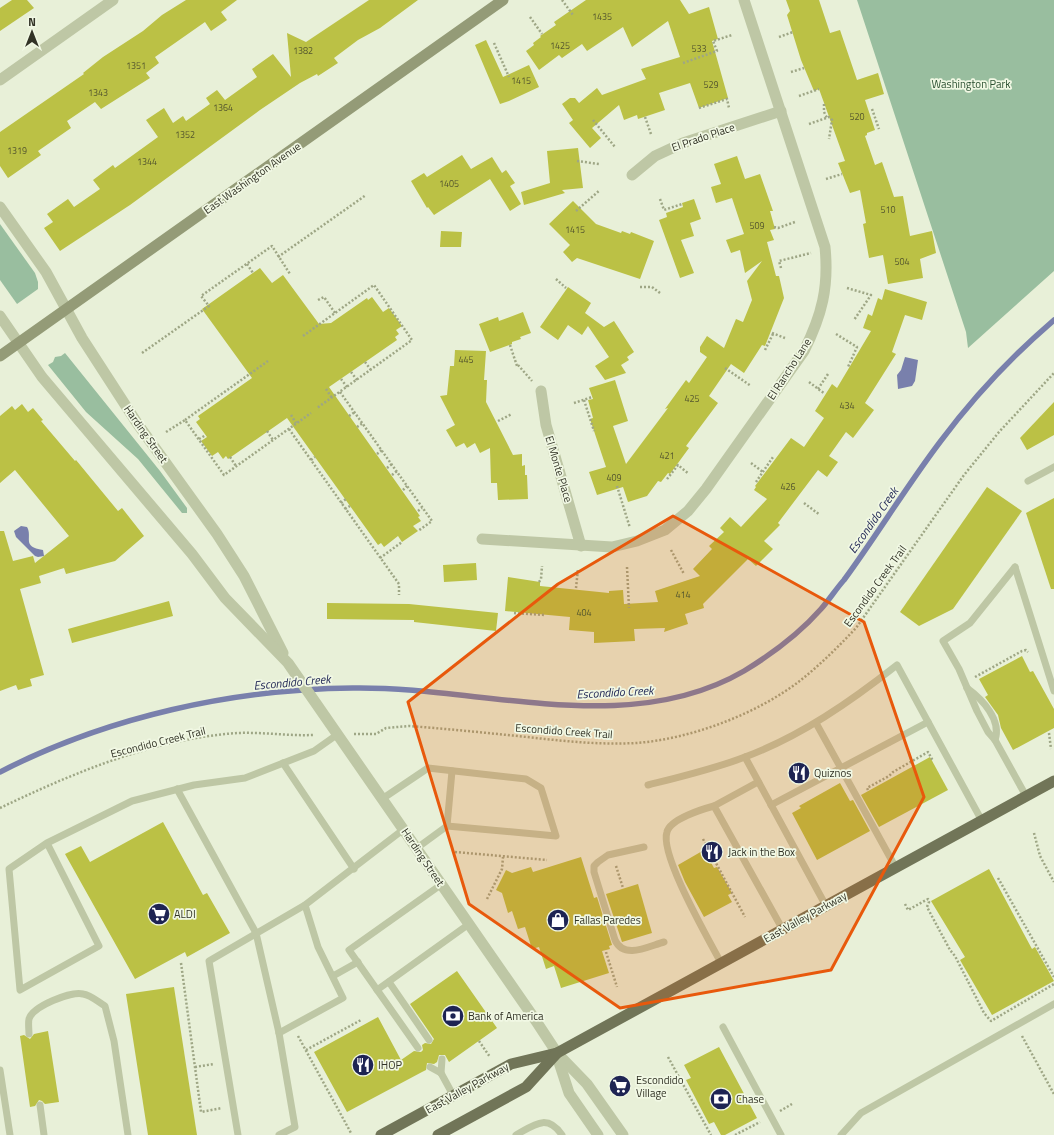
<svg xmlns="http://www.w3.org/2000/svg" width="1054" height="1135" viewBox="0 0 1054 1135" font-family="'Titillium Web',sans-serif">
	<style>
		.green { fill: #99be9f }
		.water { fill: #7980ac }
		.lines { fill: none; stroke-linecap: round; stroke-linejoin: round }
		.stream { stroke: #7980ac; stroke-width: 5.5 }
		.building { fill: #bbc145 }
		.path { stroke: #9ea685; stroke-width: 2.5; stroke-dasharray: 2 2; stroke-linecap: butt }
		.service { stroke: #bec7a5; stroke-width: 7 }
		.minor { stroke: #bec7a5; stroke-width: 11 }
		.tertiary { stroke: #bec7a5; stroke-width: 11 }
		.secondary { stroke: #949b77; stroke-width: 11 }
		.primary { stroke: #717558; stroke-width: 11 }
		.marked { fill: #e8590c; fill-opacity: 0.2; stroke: #e8590c; stroke-width: 3; stroke-linejoin: round }
		.labels { text-anchor: middle; dominant-baseline: central; stroke-width: 3.5; stroke-linejoin: round; paint-order: stroke }
		.number-label { font-size: 9px; fill: #54562e }
		.park-label { font-size: 11px; fill: #2b5031; stroke: #f1f8e4 }
		.street-label { font-size: 11px; fill: #323326; stroke: #f1f8e4 }
		.poi-label { font-size: 11px; fill: #323326; stroke: #f1f8e4; text-anchor: start }
		.water-label { font-size: 12px; font-style: italic; fill: #1e2453; stroke: #f1f8e4 }
	</style>
	<rect width="100%" height="100%" fill="#e8f0d8"/>
	<g class="green">
		<polygon points="857,0 1054,0 1054,271 968,348 966,332"/>
		<polygon points="0,224 35,273 38,282 38,289 17,304 0,280"/>
		<polygon points="65,353 160,471 187,508 187,513 182,513 138,459 86,412 48,365 53,362 55,357 61,356"/>
	</g>
	<g class="water">
		<polygon points="905,357 918,360 915,381 912,386 898,389 897,375 901,370"/>
		<path d="M 21,526 L 27,527 C 33,537 21,547 43,550 L 44,556 L 38,557 L 35,556 L 16,537 L 14,531 Z"/>
	</g>
	<g class="lines">
		<path class="stream" d="M 0,772 C 107,717 233,689 353,688 C 479,686 628,739 744,671 C 772,654 799,634 821,609 C 829,600 836,589 844,580 C 877,535 906,487 940,442 C 973,398 1012,356 1054,320"/>
	</g>
	<g class="building">
		<polygon points="12,0 27,0 34,8 0,31 0,8"/>
		<polygon points="186,0 237,0 221,12 227,20 211,31 205,22 155,57 159,63 146,73 150,78 101,109 95,102 67,121 71,128 38,151 41,155 8,178 0,166 0,132 84,74 83,73 103,57 143,31 162,15"/>
		<polygon points="369,0 418,0 380,28 358,40 334,58 338,63 318,76 317,74 300,83 260,110 130,205 60,251 44,228 53,222 47,214 68,199 74,207 100,189 93,180 113,165 115,168 158,137 146,120 164,108 173,123 183,116 186,121 210,104 206,98 217,90 225,100 257,77 252,69 273,54 291,77 287,33 306,42"/>
		<polygon points="586,0 680,0 689,14 709,7 718,39 712,41 728,98 699,108 690,83 659,93 665,110 638,119 637,115 624,120 619,105 592,128 601,138 590,148 569,123 573,120 562,104 570,98 575,98 579,103 597,88 602,95 646,79 641,69 680,57 668,21 632,47 623,27 587,51 582,44 562,58 559,55 539,70 526,51 534,45 533,43 541,37 540,36 556,25 554,22"/>
		<polygon points="786,0 819,0 830,33 840,30 857,80 878,73 884,94 865,100 875,130 867,133 867,135 865,136 875,165 882,162 894,197 903,196 910,236 932,231 936,253 920,259 923,278 888,284 883,255 869,258 863,224 866,223 860,190 850,193 838,163 845,161 819,89 814,91 801,60 787,15 790,11"/>
		<polygon points="486,40 503,77 529,65 539,87 509,101 500,104 475,45"/>
		<polygon points="578,148 583,188 562,190 565,193 524,205 521,192 550,183 547,151"/>
		<polygon points="462,155 471,169 492,157 502,173 506,170 515,183 510,186 521,204 510,211 490,179 434,215 428,207 427,208 411,181 424,173 427,177"/>
		<polygon points="737,156 745,179 760,174 773,211 770,211 775,229 770,230 774,240 767,242 776,276 779,276 784,298 765,346 762,345 744,373 731,364 709,396 718,403 686,446 689,448 670,474 668,473 661,482 658,481 647,496 628,502 623,487 597,495 589,472 606,467 590,419 593,418 588,400 593,399 589,388 615,380 628,421 613,426 626,464 668,408 665,409 686,380 689,383 707,357 700,352 700,347 707,336 724,348 736,319 743,322 752,300 747,281 762,261 745,273 740,250 731,253 726,240 744,234 732,198 716,203 711,187 721,184 714,164"/>
		<polygon points="694,199 701,219 690,223 694,236 681,240 694,273 680,278 659,220 667,217 666,213 683,207 682,203"/>
		<polygon points="573,201 596,224 621,233 622,231 630,234 631,232 654,241 640,279 577,258 572,262 563,252 570,245 549,224"/>
		<polygon points="441,231 462,232 461,247 440,247"/>
		<polygon points="260,268 272,283 283,275 319,324 331,323 367,298 368,300 372,297 383,312 389,308 402,326 396,330 399,334 395,337 397,340 329,387 420,516 418,517 421,521 413,526 418,531 402,542 398,536 384,547 381,543 378,545 287,418 228,459 226,456 223,459 218,452 212,456 201,441 207,437 196,422 200,419 198,416 252,378 202,309"/>
		<polygon points="568,287 591,303 585,313 604,327 614,321 634,352 627,357 629,360 621,365 626,373 605,380 595,366 609,357 588,326 582,335 568,325 558,340 540,327"/>
		<polygon points="885,289 927,302 922,320 905,315 892,352 896,354 865,403 874,410 853,438 846,432 829,456 838,462 827,477 818,470 778,523 780,525 764,541 773,549 756,566 748,559 703,604 704,608 685,614 688,624 664,632 665,628 634,629 635,641 594,643 594,632 569,630 570,617 505,611 508,577 540,582 540,586 609,593 609,591 623,590 624,604 658,602 655,591 700,576 693,569 712,549 709,546 724,532 720,528 730,517 741,527 767,499 754,490 756,487 755,486 791,438 804,447 824,418 815,411 832,384 837,388 871,331 863,328 868,314 872,316 878,298 882,300"/>
		<polygon points="523,312 531,333 520,337 521,339 512,342 512,344 490,352 479,324 498,317 499,321"/>
		<polygon points="455,350 486,351 484,380 487,380 486,402 513,455 522,454 522,466 525,465 525,475 527,475 528,499 498,500 497,483 491,483 490,448 480,453 475,443 467,448 464,443 456,447 446,430 455,425 440,396 447,395 450,366 454,366"/>
		<polygon points="1054,402 1054,435 1027,450 1020,438"/>
		<polygon points="22,404 28,412 33,408 43,420 41,421 75,461 76,460 118,511 122,508 144,536 115,561 66,574 64,568 39,576 41,583 20,589 44,675 30,679 32,686 18,690 16,685 0,691 0,531 4,531 13,561 33,556 35,563 69,536 15,470 0,483 0,416 12,406 15,410"/>
		<polygon points="987,487 1022,511 953,609 919,626 900,612"/>
		<polygon points="1054,498 1054,589 1051,589 1026,513"/>
		<polygon points="476,563 477,580 444,582 443,565"/>
		<polygon points="169,601 173,616 72,643 68,629"/>
		<polygon points="327,603 409,604 498,613 496,631 414,622 414,620 327,619"/>
		<polygon points="1022,656 1030,672 1033,671 1054,709 1054,728 1013,750 1001,728 998,715 985,697 988,695 979,679"/>
		<polygon points="930,757 948,790 879,827 861,795"/>
		<polygon points="840,783 850,801 853,800 870,831 817,860 792,813 801,808 799,806"/>
		<polygon points="163,822 203,895 207,893 230,933 187,957 185,952 135,979 65,854 81,846 90,862"/>
		<polygon points="704,850 714,868 717,867 732,893 728,895 732,902 704,917 685,882 678,865"/>
		<polygon points="581,857 594,898 597,897 612,945 609,946 610,949 602,951 609,973 561,988 554,966 546,969 539,947 532,949 525,927 518,929 512,911 508,913 502,893 496,890 506,870 512,873 531,867 533,872"/>
		<polygon points="989,869 1032,949 1035,947 1054,981 992,1015 960,960 965,957 931,901"/>
		<polygon points="638,884 652,933 622,942 606,894"/>
		<polygon points="457,971 497,1028 449,1062 445,1055 439,1055 437,1062 434,1064 427,1063 426,1070 422,1072 347,1112 314,1052 378,1017 401,1060 414,1051 421,1052 423,1050 422,1045 425,1043 431,1044 434,1039 410,1004"/>
		<polygon points="174,987 197,1135 148,1135 126,994"/>
		<polygon points="48,1031 59,1102 45,1104 42,1101 39,1100 35,1106 30,1107 20,1036 24,1035 30,1039 34,1034"/>
		<polygon points="719,1047 757,1118 725,1135 721,1135 714,1122 709,1124 686,1080 691,1078 684,1065"/>
	</g>
	<g class="lines">
		<g class="path">
			<polyline points="562,0 573,15"/>
			<polyline points="530,17 542,34"/>
			<polyline points="779,37 793,32"/>
			<polyline points="494,43 509,77"/>
			<polyline points="683,63 717,51 713,41 732,35"/>
			<polyline points="791,72 804,68"/>
			<polyline points="799,96 819,89"/>
			<polyline points="824,104 824,112 827,118"/>
			<polyline points="699,108 727,99 729,108"/>
			<polyline points="872,109 879,129"/>
			<polyline points="645,117 651,134"/>
			<polyline points="593,120 615,147"/>
			<polyline points="809,124 829,117 832,120 829,139"/>
			<polyline points="577,161 599,164"/>
			<polyline points="826,179 842,174"/>
			<polyline points="660,199 664,210 682,204"/>
			<polyline points="576,211 600,190"/>
			<polyline points="774,227 778,228 795,222"/>
			<polyline points="278,257 366,195"/>
			<polyline points="247,264 253,273"/>
			<polyline points="781,268 779,261 811,253"/>
			<polyline points="556,279 566,288"/>
			<polyline points="640,287 652,287 660,293"/>
			<polyline points="847,288 871,295 854,320"/>
			<polyline points="318,300 324,297 335,313"/>
			<polyline points="772,333 785,338"/>
			<polyline points="836,334 857,347 848,367"/>
			<polyline points="303,336 374,285 412,340 317,408"/>
			<polyline points="510,345 517,366"/>
			<polyline points="765,350 773,334"/>
			<polyline points="142,353 209,306 201,296 272,246 290,274"/>
			<polyline points="365,362 371,370"/>
			<polyline points="518,365 532,381"/>
			<polyline points="725,368 751,386"/>
			<polyline points="351,372 357,380"/>
			<polyline points="341,379 347,387"/>
			<polyline points="809,382 825,394"/>
			<polyline points="326,389 332,398"/>
			<polyline points="818,389 828,374"/>
			<polyline points="340,392 432,521 418,531"/>
			<polyline points="584,400 594,431"/>
			<polyline points="574,403 592,397"/>
			<polyline points="291,415 296,423"/>
			<polyline points="349,416 355,412"/>
			<polyline points="185,420 268,361"/>
			<polyline points="498,421 512,414"/>
			<polyline points="357,427 363,423"/>
			<polyline points="289,429 399,584 399,595"/>
			<polyline points="267,431 273,440"/>
			<polyline points="166,432 185,420 224,475 311,413"/>
			<polyline points="199,439 206,435"/>
			<polyline points="377,454 382,450"/>
			<polyline points="230,457 236,466"/>
			<polyline points="311,460 315,457"/>
			<polyline points="751,463 763,472"/>
			<polyline points="387,468 392,464"/>
			<polyline points="392,475 397,471"/>
			<polyline points="667,479 678,465 689,474"/>
			<polyline points="756,482 773,457"/>
			<polyline points="617,486 630,528"/>
			<polyline points="403,490 407,486"/>
			<polyline points="341,503 346,499"/>
			<polyline points="804,503 820,515"/>
			<polyline points="345,509 350,506"/>
			<polyline points="418,511 422,508"/>
			<polyline points="671,550 684,574"/>
			<polyline points="380,558 402,542"/>
			<polyline points="627,567 629,608"/>
			<polyline points="539,582 541,579 542,566"/>
			<polyline points="576,588 578,569"/>
			<polyline points="514,613 545,615"/>
			<polyline points="975,677 1022,651 1026,650 1028,652"/>
			<polyline points="1049,733 1051,749"/>
			<path d="M 354,734 L 376,734 L 386,728 L 409,726 C 449,729 488,733 527,737 C 563,741 599,745 636,743 C 691,739 757,714 801,680 C 821,664 839,646 856,628 L 964,475 L 999,432 L 1054,373"/>
			<polyline points="868,790 867,788 889,776 893,772 928,752 933,761"/>
			<path d="M 0,808 C 73,773 156,738 238,733 C 263,732 288,736 313,735"/>
			<polyline points="1034,833 1040,856 1054,882"/>
			<polyline points="703,839 745,917"/>
			<polyline points="455,852 547,860"/>
			<polyline points="616,866 623,888"/>
			<polyline points="998,878 1054,977"/>
			<polyline points="487,899 502,869 503,857"/>
			<polyline points="905,904 908,910 928,899 929,902 927,907 950,950 955,956 984,1013 991,1021 1054,984"/>
			<polyline points="606,952 617,987"/>
			<polyline points="181,963 201,1112 222,1108"/>
			<polyline points="298,1036 351,1133"/>
			<polyline points="1022,1036 1054,1094"/>
			<polyline points="479,1041 490,1057"/>
			<polyline points="306,1050 361,1020"/>
			<polyline points="668,1057 711,1135"/>
			<polyline points="195,1067 214,1064"/>
			<polyline points="780,1111 792,1104"/>
			<polyline points="735,1135 760,1122"/>
		</g>
		<g class="service">
			<polyline points="1028,481 1054,467"/>
			<polyline points="1015,567 970,623 943,641 959,669 977,711 988,732 995,740 1026,796"/>
			<polyline points="1015,567 1054,691"/>
			<path d="M 967,688 C 982,699 1002,720 995,740"/>
			<polyline points="816,723 896,868"/>
			<polyline points="745,757 826,906"/>
			<polyline points="283,763 354,869"/>
			<polyline points="758,782 714,806 783,930"/>
			<path d="M 648,785 C 680,777 714,769 745,757 C 801,736 850,702 897,665 L 982,821"/>
			<polyline points="177,789 256,933 279,1033 295,1127 279,1135"/>
			<polyline points="382,799 428,768 526,779 541,788 556,836 447,826 417,848"/>
			<polyline points="771,805 928,722"/>
			<path d="M 714,806 C 703,809 670,819 667,832 C 659,854 709,940 721,963"/>
			<polyline points="447,826 452,771"/>
			<polyline points="47,843 99,946 20,990 9,869 47,843 132,801 194,785 245,778 314,751 338,734"/>
			<path d="M 644,847 L 608,855 L 598,862 L 594,866 L 594,872 L 615,940 C 624,960 649,946 664,942"/>
			<polyline points="333,976 358,962"/>
			<polyline points="389,982 429,1040"/>
			<polyline points="377,990 469,924"/>
			<polyline points="723,1027 781,1135"/>
			<polyline points="279,1033 343,998 318,947 305,905"/>
			<path d="M 29,1034 C 29,1030 28,1023 29,1019 C 33,1006 71,991 83,994 C 91,995 98,1002 105,1006 L 114,1041 L 128,1135"/>
			<polyline points="418,1048 349,950 442,884"/>
			<polyline points="430,1067 441,1073 453,1095"/>
			<polyline points="0,1070 10,1135"/>
			<polyline points="441,1073 442,1059"/>
			<polyline points="40,1105 44,1135"/>
			<polyline points="238,1135 209,961 305,905 404,829"/>
			<path d="M 516,1135 C 534,1125 547,1113 562,1135"/>
			<polyline points="841,1135 861,1113 1054,1004"/>
		</g>
		<g class="minor">
			<polyline points="0,80 113,0"/>
			<polyline points="632,175 655,156 683,143 781,111"/>
			<polyline points="541,391 546,425 581,546"/>
			<path d="M 482,539 L 612,547 L 637,541 L 665,530 L 688,511 L 706,489 L 804,351 C 822,315 829,287 825,247 L 744,0"/>
		</g>
		<g class="tertiary">
			<polyline points="0,207 46,272 82,338 137,423 217,534 244,576 283,653"/>
			<polyline points="0,316 42,377 192,554 225,598 288,663 534,1018 557,1053 587,1084 623,1135"/>
			<polyline points="557,1056 569,1093 598,1135"/>
		</g>
		<polyline class="secondary" points="0,356 503,0"/>
		<g class="primary">
			<polyline points="381,1135 511,1064 557,1053 1054,781"/>
			<polyline points="438,1135 526,1087 557,1053"/>
		</g>
	</g>
	<path class="marked" d="M 673,516 L 864,622 L 924,797 L 831,970 L 620,1008 L 469,904 L 408,702 L 558,584 Z"/>
	<defs>
		<g id="restaurant-disc" transform="scale(1.15)"><circle r="9.5" fill="#1e2453" stroke="#f1f8e4"/><path d="M-5-6h1v4h1v-4h1v4h1v-4h1v5L-1.5 .5V6h-2V.5L-5-1ZM5-6V6H3V1.5H1.5Q1.5-4 5-6Z" fill="#fff"/></g>
		<g id="supermarket-disc" transform="scale(1.15)"><circle r="9.5" fill="#1e2453" stroke="#f1f8e4"/><path d="M-6-5.5h2.5l.6 2H6L4.5 2H-2.5L-4.4-4H-6ZM-1.5 3.2a1.3 1.3 0 1 0 .1 0ZM3 3.2a1.3 1.3 0 1 0 .1 0Z" fill="#fff"/></g>
		<g id="shop-disc" transform="scale(1.15)"><circle r="9.5" fill="#1e2453" stroke="#f1f8e4"/><path d="M-5-2.5h2.3a2.7 3.5 0 0 1 5.4 0H5L5.5 6h-11ZM-1.5-2.5h3a1.5 2.3 0 0 0-3 0Z" fill="#fff"/></g>
		<g id="bank-disc" transform="scale(1.15)"><circle r="9.5" fill="#1e2453" stroke="#f1f8e4"/><path d="M-6-4H6V4H-6ZM0-2.3a2.3 2.3 0 1 0 0 4.6a2.3 2.3 0 1 0 0-4.6Z" fill="#fff"/></g>
	</defs>
	<g fill-rule="evenodd">
		<use href="#restaurant-disc" x="799" y="773"/>
		<use href="#restaurant-disc" x="712" y="852"/>
		<use href="#supermarket-disc" x="159" y="914"/>
		<use href="#shop-disc" x="558" y="920"/>
		<use href="#bank-disc" x="453" y="1016"/>
		<use href="#restaurant-disc" x="363" y="1065"/>
		<use href="#supermarket-disc" x="620" y="1086"/>
		<use href="#bank-disc" x="721" y="1099"/>
	</g>
	<g class="labels">
		<g class="number-label">
			<text x="602" y="16">1435</text>
			<text x="560" y="45">1425</text>
			<text x="699" y="48">533</text>
			<text x="303" y="50">1382</text>
			<text x="136" y="65">1351</text>
			<text x="521" y="80">1415</text>
			<text x="711" y="84">529</text>
			<text x="98" y="92">1343</text>
			<text x="223" y="107">1364</text>
			<text x="857" y="116">520</text>
			<text x="185" y="134">1352</text>
			<text x="17" y="150">1319</text>
			<text x="147" y="161">1344</text>
			<text x="449" y="183">1405</text>
			<text x="888" y="209">510</text>
			<text x="757" y="225">509</text>
			<text x="575" y="229">1415</text>
			<text x="902" y="261">504</text>
			<text x="466" y="359">445</text>
			<text x="692" y="398">425</text>
			<text x="847" y="405">434</text>
			<text x="667" y="455">421</text>
			<text x="614" y="477">409</text>
			<text x="788" y="486">426</text>
			<text x="683" y="594">414</text>
			<text x="584" y="612">404</text>
		</g>
		<g class="park-label">
			<text x="971" y="84">Washington Park</text>
		</g>
		<g class="street-label">
			<text transform="translate(703 137) rotate(-19)">El Prado Place</text>
			<text transform="translate(252 178) rotate(-35)">East Washington Avenue</text>
			<text transform="translate(789 369) rotate(-57)">El Rancho Lane</text>
			<text transform="translate(146 434) rotate(55)">Harding Street</text>
			<text transform="translate(559 469) rotate(73)">El Monte Place</text>
			<text transform="translate(875 586) rotate(-54)">Escondido Creek Trail</text>
			<text transform="translate(564 731) rotate(4)">Escondido Creek Trail</text>
			<text transform="translate(158 742) rotate(-14)">Escondido Creek Trail</text>
			<text transform="translate(423 857) rotate(56)">Harding Street</text>
			<text transform="translate(805 917) rotate(-29)">East Valley Parkway</text>
			<text transform="translate(467 1088) rotate(-29)">East Valley Parkway</text>
		</g>
		<g class="poi-label">
			<text x="814" y="773">Quiznos</text>
			<text x="728" y="852">Jack in the Box</text>
			<text x="174" y="914">ALDI</text>
			<text x="574" y="920">Fallas Paredes</text>
			<text x="468" y="1016">Bank of America</text>
			<text x="378" y="1065">IHOP</text>
			<text x="636" y="1080">Escondido<tspan x="636" dy="13">Village</tspan></text>
			<text x="736" y="1099">Chase</text>
		</g>
		<g class="water-label">
			<text transform="translate(873 520) rotate(-55)">Escondido Creek</text>
			<text transform="translate(292 682) rotate(-5)">Escondido Creek</text>
			<text transform="translate(615 692) rotate(-3)">Escondido Creek</text>
		</g>
	</g>
	<g transform="translate(32 32)" stroke="#f1f8e4" stroke-width="3" paint-order="stroke">
	<path d="M0-3L7 15L0 10L-7 15Z" fill="#323326"/>
	<text y="-6" font-size="11" font-weight="bold" text-anchor="middle" fill="#323326">N</text>
	</g>
</svg>
